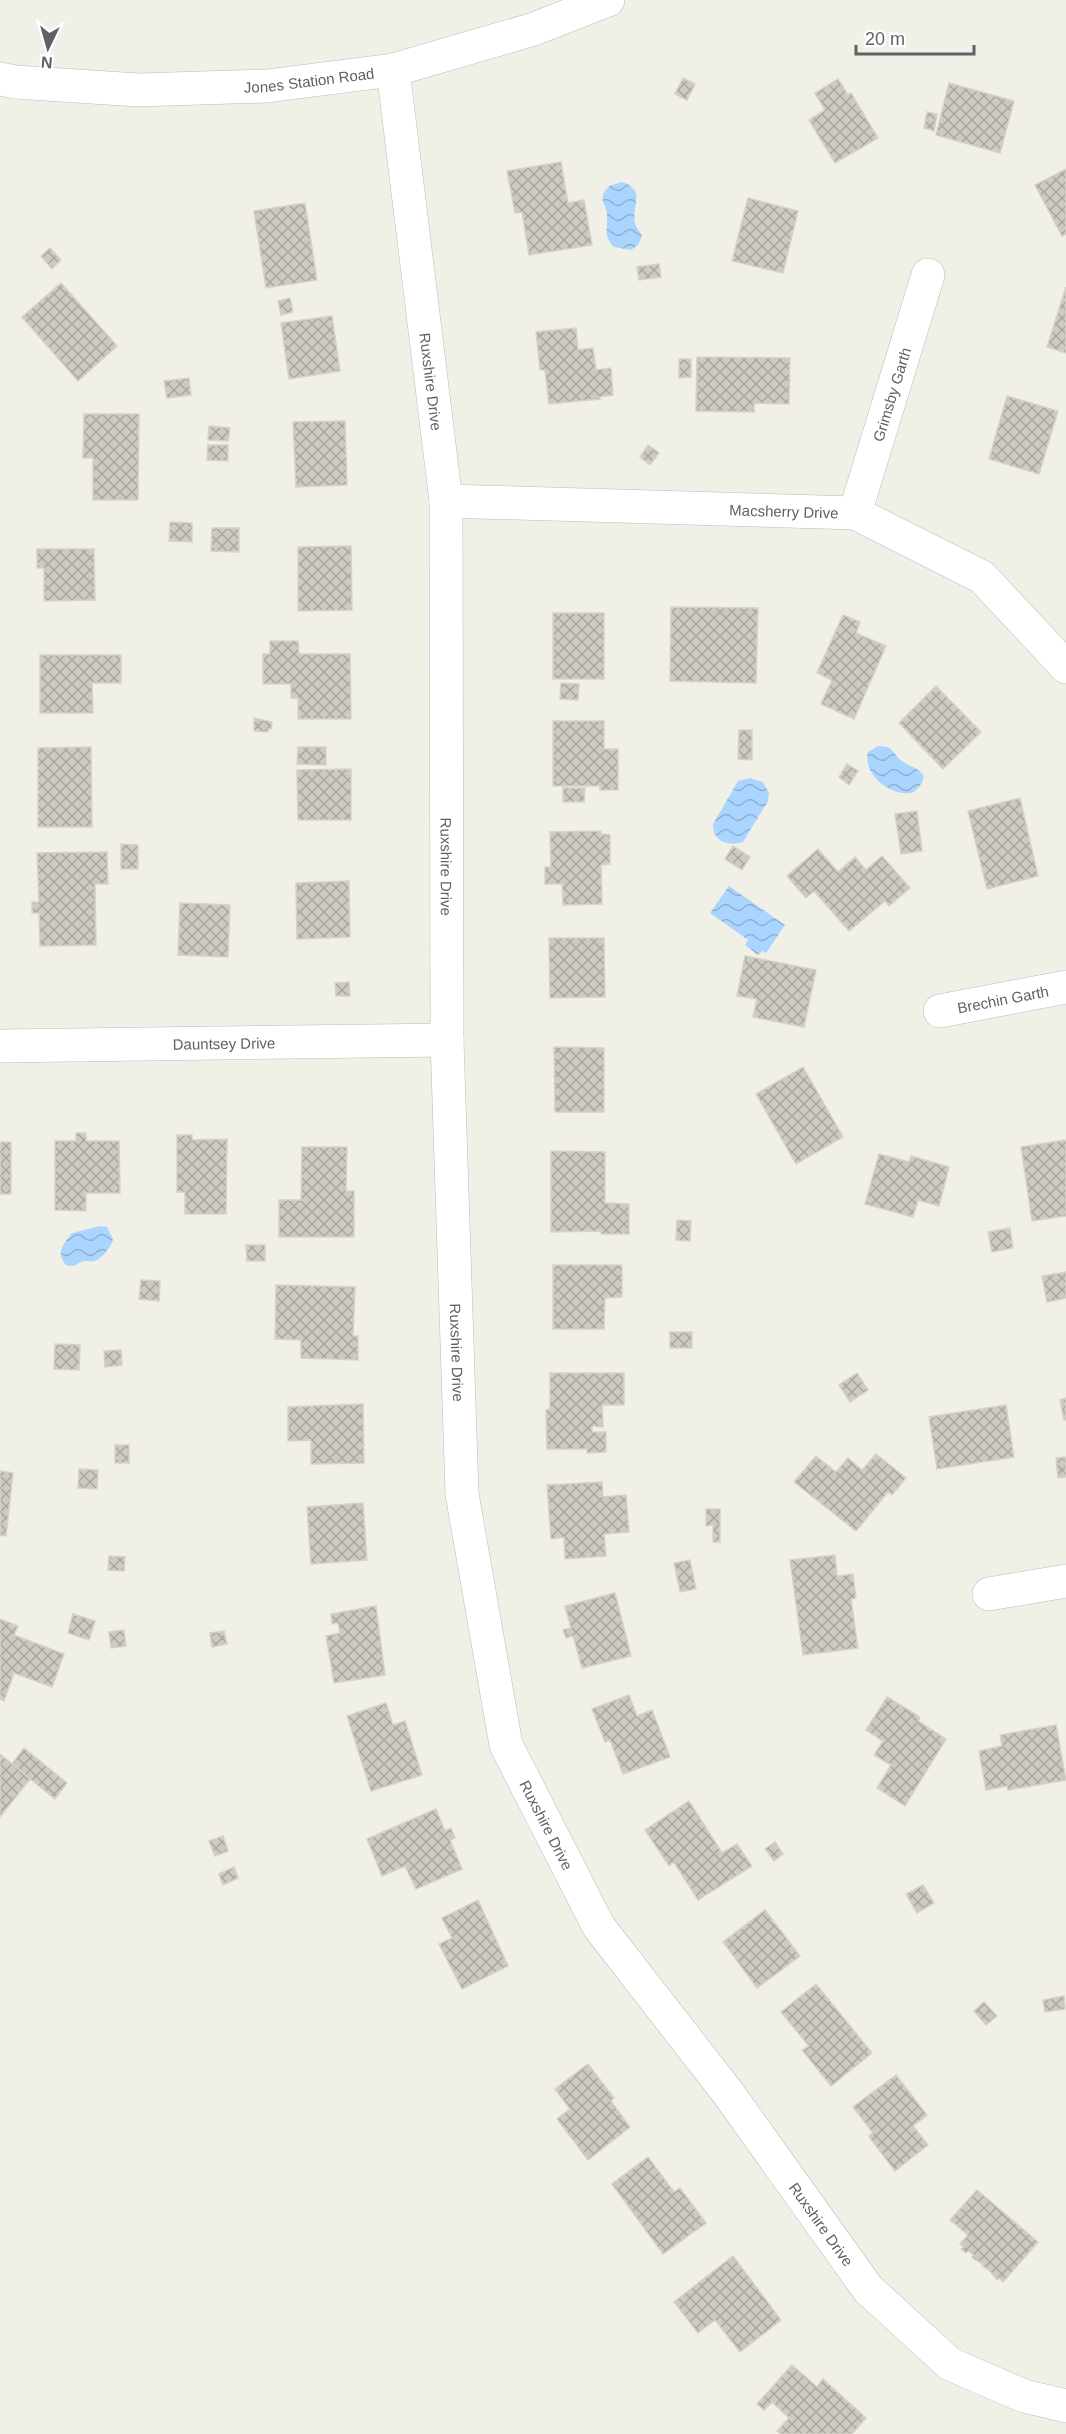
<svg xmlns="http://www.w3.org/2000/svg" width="1066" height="2434" viewBox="0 0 1066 2434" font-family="Arial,sans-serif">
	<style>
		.water { fill: url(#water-waves) }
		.building { fill: url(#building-cross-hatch); stroke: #d7d2c5; stroke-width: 1.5 }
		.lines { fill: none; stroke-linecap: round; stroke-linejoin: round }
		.minor-casing { stroke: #b9bcc1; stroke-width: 34 }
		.tertiary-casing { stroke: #b9bcc1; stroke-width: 34 }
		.minor { stroke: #fff; stroke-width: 33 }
		.tertiary { stroke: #fff; stroke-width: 33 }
		.labels { text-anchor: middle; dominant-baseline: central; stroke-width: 6; stroke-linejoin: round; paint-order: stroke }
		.street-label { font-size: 15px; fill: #5e6268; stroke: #fff }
	</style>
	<defs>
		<pattern id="water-waves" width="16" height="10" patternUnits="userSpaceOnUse" patternTransform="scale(1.5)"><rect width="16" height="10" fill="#aad5ff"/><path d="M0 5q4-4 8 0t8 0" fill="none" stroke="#8eb0d2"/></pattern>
		<pattern id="building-cross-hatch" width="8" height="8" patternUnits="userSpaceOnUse" patternTransform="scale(1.5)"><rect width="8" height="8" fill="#cdcac4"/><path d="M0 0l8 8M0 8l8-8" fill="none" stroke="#aaa7a3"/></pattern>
	</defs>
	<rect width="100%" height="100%" fill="#f1f0e7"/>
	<g class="water">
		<path d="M 622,182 C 647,190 631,206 635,223 C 636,228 640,231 642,236 L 638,245 L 631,250 L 614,247 C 603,237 608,227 607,214 C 605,200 597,200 609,186 Z"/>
		<path d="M 878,746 L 888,747 C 894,751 896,757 902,761 C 914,770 936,771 914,792 C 892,799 862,774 868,752 Z"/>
		<path d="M 750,778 L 763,782 L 769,793 L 768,801 L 743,842 C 728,847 712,841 713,824 L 738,781 Z"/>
		<polygon points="729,886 785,925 766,953 762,951 758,955 745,945 748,940 710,913"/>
		<path d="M 100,1226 L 107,1227 L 113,1239 C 112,1246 101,1260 94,1261 C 92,1262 87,1261 84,1261 C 76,1263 74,1268 66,1265 C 55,1253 64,1243 72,1233 Z"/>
	</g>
	<g class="building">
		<polygon points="683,78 695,84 687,100 675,94"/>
		<polygon points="838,79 848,95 851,93 878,138 835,163 809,120 825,110 815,93"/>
		<polygon points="949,83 1014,101 1000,153 936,135"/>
		<polygon points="927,112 937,114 934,131 924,128"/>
		<polygon points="561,162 568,203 584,200 592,245 529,255 522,212 515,213 507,171"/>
		<polygon points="1066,169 1066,234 1062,236 1035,185"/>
		<polygon points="748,198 798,211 783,273 732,261"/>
		<polygon points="305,203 317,280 266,288 254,211"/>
		<polygon points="50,248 61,260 52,269 41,256"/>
		<polygon points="659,264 661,277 639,280 637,267"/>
		<polygon points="61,283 117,346 78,381 22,317"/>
		<polygon points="1066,287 1066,353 1047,347"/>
		<polygon points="290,298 293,312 281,315 278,301"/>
		<polygon points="332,316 340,371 289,379 281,323"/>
		<polygon points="576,328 578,350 593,348 596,370 611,368 613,395 599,397 600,399 549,404 545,370 540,370 536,332"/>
		<polygon points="697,357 790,358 789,404 754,403 754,412 696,411"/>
		<polygon points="679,359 691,359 691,377 679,378"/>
		<polygon points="189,378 191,395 167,398 164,381"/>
		<polygon points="1007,396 1058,411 1039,474 989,459"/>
		<polygon points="84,414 139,414 138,500 93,500 93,458 83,458"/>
		<polygon points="345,421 347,485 296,487 293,422"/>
		<polygon points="209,426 230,428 228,441 208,440"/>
		<polygon points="208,445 228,445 228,461 207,460"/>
		<polygon points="648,445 659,453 650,465 640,457"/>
		<polygon points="170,522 192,523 192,542 169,541"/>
		<polygon points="212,528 239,528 239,552 211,551"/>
		<polygon points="351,546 352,610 298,611 298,547"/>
		<polygon points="37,549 94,549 95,600 44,601 44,568 37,568"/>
		<polygon points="671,607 758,608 756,683 670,681"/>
		<rect x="553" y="613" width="51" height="66"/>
		<polygon points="843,615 860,622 856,633 886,646 854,719 821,704 832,680 817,673"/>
		<polygon points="270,641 298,641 299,654 350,654 351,719 298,719 298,698 291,698 291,684 263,684 263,654 270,654"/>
		<polygon points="40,655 121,655 121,683 92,683 93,713 40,713"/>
		<polygon points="561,683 579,684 578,700 560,699"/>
		<polygon points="936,686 981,732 943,769 899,723"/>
		<polygon points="254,718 272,722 271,729 268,729 268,732 254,731"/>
		<polygon points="553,721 604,721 604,749 618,749 618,790 600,790 600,786 553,786"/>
		<polygon points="739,730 752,730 752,760 738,759"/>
		<polygon points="91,747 92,827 38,827 38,748"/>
		<polygon points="298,747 326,747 326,765 297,764"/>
		<polygon points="847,764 858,771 849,785 839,777"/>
		<polygon points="351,769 351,820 298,820 297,770"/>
		<polygon points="563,788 585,788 584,802 563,802"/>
		<polygon points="1020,798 1038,876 987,889 968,811"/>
		<polygon points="917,811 922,851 901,854 895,814"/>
		<polygon points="601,831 601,834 610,835 610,864 601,865 602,904 563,905 562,884 545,884 545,867 551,867 550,832"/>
		<polygon points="121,844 138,845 138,869 121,869"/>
		<polygon points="733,846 750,857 742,870 725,859"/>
		<polygon points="818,849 838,872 855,857 866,870 882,856 910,888 889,906 885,901 849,931 814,891 806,898 787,876"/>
		<polygon points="107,852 108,884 95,884 96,945 40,946 39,913 32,913 32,902 39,902 37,853"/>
		<polygon points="349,881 350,937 297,939 296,883"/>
		<polygon points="180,903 230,905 228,957 178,955"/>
		<polygon points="549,938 604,938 605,997 550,998"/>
		<polygon points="745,956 816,970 804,1027 753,1017 757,999 737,996"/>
		<polygon points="349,982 350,996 336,996 335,983"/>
		<polygon points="554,1047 604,1048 604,1112 555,1112"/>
		<polygon points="803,1067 843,1137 796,1164 756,1094"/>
		<polygon points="76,1133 86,1133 86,1141 119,1141 120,1193 86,1193 86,1211 55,1210 55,1141 76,1141"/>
		<polygon points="177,1135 192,1135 192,1140 227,1139 226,1214 185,1214 185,1192 177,1192"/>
		<polygon points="1066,1140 1066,1216 1032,1221 1021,1147"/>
		<rect x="0" y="1142" width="11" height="52"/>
		<polygon points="302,1147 347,1147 346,1191 354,1191 354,1237 279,1237 279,1200 301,1200"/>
		<polygon points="551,1151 605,1152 605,1203 629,1204 629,1234 601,1234 601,1231 551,1232"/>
		<polygon points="879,1154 909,1162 911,1156 949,1167 939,1206 918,1200 913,1217 865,1204"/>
		<polygon points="677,1220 691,1221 690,1241 676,1240"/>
		<polygon points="1010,1228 1013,1248 992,1252 988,1232"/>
		<polygon points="246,1245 265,1245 265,1261 247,1261"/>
		<polygon points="553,1265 622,1265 622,1297 605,1298 604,1329 553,1329"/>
		<polygon points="1066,1272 1066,1298 1047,1302 1042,1276"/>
		<polygon points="141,1280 160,1281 159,1301 139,1299"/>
		<polygon points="276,1285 355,1287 353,1336 358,1336 358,1360 301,1358 301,1340 275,1339"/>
		<rect x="670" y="1332" width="22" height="16"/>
		<polygon points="55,1344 80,1345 79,1370 54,1369"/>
		<polygon points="121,1350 122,1365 105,1367 104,1351"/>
		<polygon points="550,1373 624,1373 624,1405 602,1405 603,1427 592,1426 592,1432 606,1432 606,1452 587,1453 587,1449 547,1449 546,1410 550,1409"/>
		<polygon points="857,1373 868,1390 850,1402 839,1385"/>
		<polygon points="1066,1398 1066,1420 1064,1420 1060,1400"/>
		<polygon points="363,1404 364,1463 311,1464 311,1440 288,1441 288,1407"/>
		<polygon points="1006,1405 1014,1457 937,1469 929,1417"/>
		<rect x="115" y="1445" width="14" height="18"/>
		<polygon points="876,1454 906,1478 892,1495 888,1492 856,1531 794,1482 816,1456 836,1472 848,1458 862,1470"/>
		<polygon points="1066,1457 1066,1477 1058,1478 1056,1458"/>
		<polygon points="79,1469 98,1470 97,1489 78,1488"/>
		<polygon points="0,1471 13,1473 6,1536 0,1535"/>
		<polygon points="602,1482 603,1497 626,1495 629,1532 604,1534 606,1556 565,1559 564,1537 551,1539 547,1485"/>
		<polygon points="363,1503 367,1560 311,1564 307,1507"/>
		<polygon points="706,1509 720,1509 720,1542 713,1542 713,1525 706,1526"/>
		<polygon points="835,1555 837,1576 853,1574 856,1598 851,1599 858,1648 803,1655 790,1560"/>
		<polygon points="109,1556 125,1557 124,1571 108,1570"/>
		<polygon points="690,1560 696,1589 680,1592 674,1563"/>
		<polygon points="615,1593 631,1656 582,1668 573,1636 566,1638 563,1630 571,1628 565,1606"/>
		<polygon points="376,1606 385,1675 334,1683 326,1636 340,1633 338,1623 332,1624 331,1614"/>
		<polygon points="73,1614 95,1621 89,1640 68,1633"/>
		<polygon points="0,1619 18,1626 14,1635 64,1654 52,1687 14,1673 4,1701 0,1699"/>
		<polygon points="124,1630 126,1646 111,1648 109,1632"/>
		<polygon points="224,1631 227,1644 212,1647 210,1633"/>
		<polygon points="629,1695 637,1716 652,1710 670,1757 623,1774 610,1740 605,1742 592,1709"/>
		<polygon points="887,1697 917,1715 920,1718 918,1721 946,1739 905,1806 877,1788 891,1765 874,1755 883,1741 866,1730"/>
		<polygon points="386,1703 393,1725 405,1721 422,1775 371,1791 347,1716"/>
		<polygon points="1056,1725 1066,1780 1008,1790 1007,1786 986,1790 979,1751 1002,1746 1000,1735"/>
		<polygon points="24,1748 67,1783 55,1799 12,1764"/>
		<polygon points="0,1754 30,1779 0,1817"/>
		<polygon points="689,1801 722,1853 737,1844 752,1866 698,1900 674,1862 669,1866 645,1830"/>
		<polygon points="436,1809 445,1831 451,1828 455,1838 450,1840 462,1869 416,1889 405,1866 382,1876 367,1839"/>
		<polygon points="223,1836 228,1851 215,1856 209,1841"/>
		<polygon points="775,1842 783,1854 774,1861 765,1849"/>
		<polygon points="234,1867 238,1878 223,1885 219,1874"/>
		<polygon points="923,1885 934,1903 917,1913 906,1894"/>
		<polygon points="478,1900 508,1966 462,1989 439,1944 452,1938 442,1918"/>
		<polygon points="765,1910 800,1956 757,1988 723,1942"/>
		<polygon points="816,1984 872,2053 831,2086 802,2050 809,2046 781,2012"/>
		<polygon points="1064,1996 1065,2009 1045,2012 1043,2000"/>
		<polygon points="984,2002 997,2016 986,2025 974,2011"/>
		<polygon points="588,2064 614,2098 611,2101 630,2127 588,2160 557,2119 570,2109 555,2089"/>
		<polygon points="896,2075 927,2115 913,2126 928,2145 895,2171 870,2138 869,2136 873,2133 853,2107"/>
		<polygon points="648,2157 674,2192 680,2188 706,2223 663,2254 612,2184"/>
		<polygon points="977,2190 1038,2242 1003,2282 999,2278 997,2280 989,2270 982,2266 983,2264 974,2259 972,2257 974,2255 968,2251 966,2253 961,2249 964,2247 960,2244 968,2235 950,2220"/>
		<polygon points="733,2256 781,2320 740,2352 715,2320 698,2333 674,2302"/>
		<polygon points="792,2365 817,2387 823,2379 866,2418 852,2434 781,2434 777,2431 789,2418 772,2402 764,2410 757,2404"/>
	</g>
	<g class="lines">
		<g class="minor-casing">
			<g id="minor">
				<path id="s1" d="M 393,70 L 446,501 L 447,1040 L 462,1494 L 506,1745 L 599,1927 L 728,2093 L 868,2289 L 950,2364 L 1024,2396 L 1066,2406"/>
				<path id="s2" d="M 446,501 L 855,513 L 982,577 L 1066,667"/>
				<path id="s3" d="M 855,513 L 928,275"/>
				<path id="s4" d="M 940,1011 L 1066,987"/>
				<path id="s5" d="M 0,1046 L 447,1040"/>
				<polyline points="989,1594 1066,1581"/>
			</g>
		</g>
		<g class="tertiary-casing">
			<g id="tertiary">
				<path id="s6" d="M 0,79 L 15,82 L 138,90 L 267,86 L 393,70 L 534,29 L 608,0"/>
			</g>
		</g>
		<use href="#minor" class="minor"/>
		<use href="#tertiary" class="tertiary"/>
	</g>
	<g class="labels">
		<g class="street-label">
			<text stroke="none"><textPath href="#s6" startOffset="310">Jones Station Road</textPath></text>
			<text stroke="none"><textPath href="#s1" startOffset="314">Ruxshire Drive</textPath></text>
			<text stroke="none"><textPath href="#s3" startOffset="124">Grimsby Garth</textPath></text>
			<text stroke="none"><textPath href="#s2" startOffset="338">Macsherry Drive</textPath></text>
			<text stroke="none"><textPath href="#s1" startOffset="800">Ruxshire Drive</textPath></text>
			<text stroke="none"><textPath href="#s4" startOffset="64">Brechin Garth</textPath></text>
			<text stroke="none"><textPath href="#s5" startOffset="224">Dauntsey Drive</textPath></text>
			<text stroke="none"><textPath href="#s1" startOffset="1286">Ruxshire Drive</textPath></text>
			<text stroke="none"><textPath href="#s1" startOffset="1772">Ruxshire Drive</textPath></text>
			<text stroke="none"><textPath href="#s1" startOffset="2258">Ruxshire Drive</textPath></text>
		</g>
	</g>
	<g transform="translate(48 48) rotate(185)" stroke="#ffffff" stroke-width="4.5" paint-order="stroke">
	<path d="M0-4.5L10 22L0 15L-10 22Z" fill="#5e6268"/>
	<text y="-9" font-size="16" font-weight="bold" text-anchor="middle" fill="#5e6268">N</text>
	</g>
	<path d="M856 45v9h118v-9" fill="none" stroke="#5e6268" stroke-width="3"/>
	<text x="865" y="45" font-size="18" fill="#5e6268" stroke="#ffffff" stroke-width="4.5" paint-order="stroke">20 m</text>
</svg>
